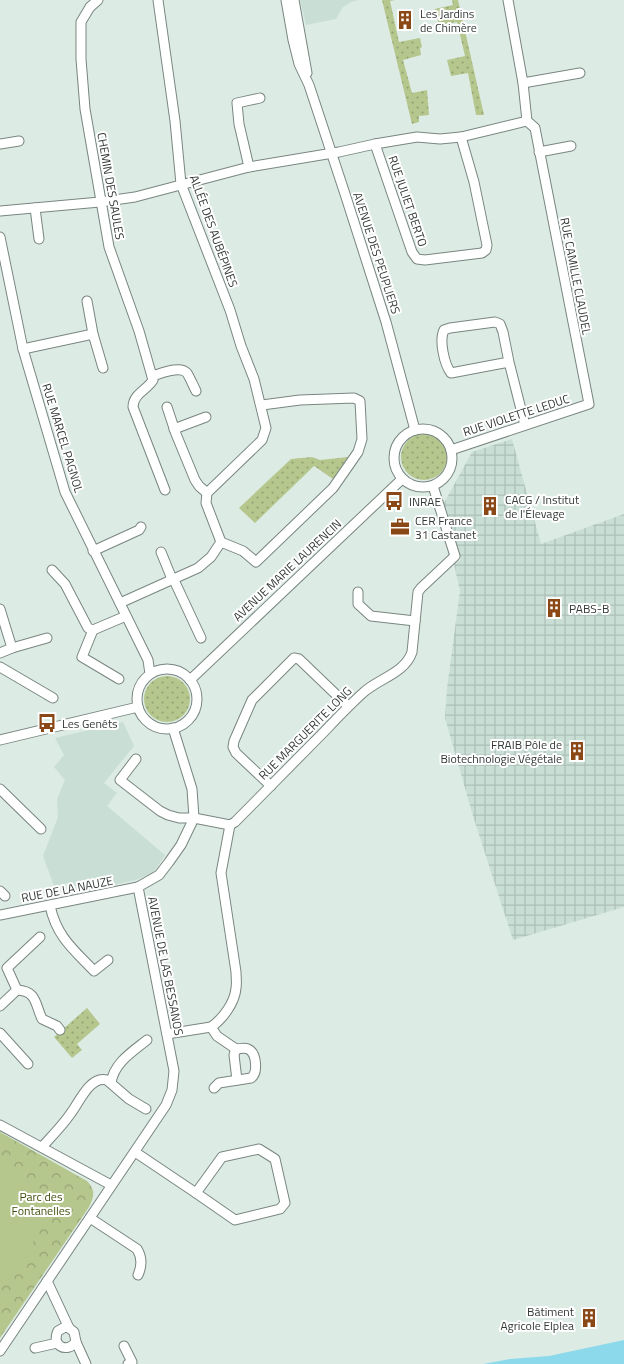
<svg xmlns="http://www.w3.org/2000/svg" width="624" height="1364" viewBox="0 0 624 1364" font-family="'Titillium Web',sans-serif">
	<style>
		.built { fill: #c9dfd5 }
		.industrial { fill: url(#industrial-grid) }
		.grass { fill: url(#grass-dots) }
		.park { fill: url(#park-crowns) }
		.pitch { fill: #b6c78e }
		.water { fill: #8cd9eb }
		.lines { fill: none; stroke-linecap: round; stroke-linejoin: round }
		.minor-casing { stroke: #798680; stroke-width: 11 }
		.minor { stroke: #fff; stroke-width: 9 }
		.labels { text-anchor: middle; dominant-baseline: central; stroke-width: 4; stroke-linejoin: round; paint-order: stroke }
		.poi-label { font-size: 12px; fill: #333836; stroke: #fff; text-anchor: start }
		.street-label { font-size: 12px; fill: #333836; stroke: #fff }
		.park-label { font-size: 12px; fill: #3f4d0b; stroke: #fff }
	</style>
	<defs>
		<pattern id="industrial-grid" width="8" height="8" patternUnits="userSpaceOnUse" patternTransform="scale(1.25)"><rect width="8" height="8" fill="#c9dfd5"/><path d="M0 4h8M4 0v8" fill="none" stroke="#adc0b7"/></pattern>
		<pattern id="grass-dots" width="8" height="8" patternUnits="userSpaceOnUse" patternTransform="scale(1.25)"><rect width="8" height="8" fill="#b6c78e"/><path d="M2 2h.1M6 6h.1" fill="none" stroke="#95a375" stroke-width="1.8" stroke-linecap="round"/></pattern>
		<pattern id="park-crowns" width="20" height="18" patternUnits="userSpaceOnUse" patternTransform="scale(1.25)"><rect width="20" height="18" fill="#b6c78e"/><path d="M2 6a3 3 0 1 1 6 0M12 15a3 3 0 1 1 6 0" fill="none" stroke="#95a375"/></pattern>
	</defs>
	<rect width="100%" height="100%" fill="#dcebe4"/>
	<g class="built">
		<polygon points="300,0 359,0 351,2 343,7 336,19 306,25"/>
		<polygon points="123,722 134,746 104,783 117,793 107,806 165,855 153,873 136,880 74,893 72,884 70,883 54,886 43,856 58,817 57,799 65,780 54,767 64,755 55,738"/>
	</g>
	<polygon class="industrial" points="512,439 541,544 624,514 624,907 513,940 473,816 445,718 447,688 460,591 454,564 461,560 444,503 472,452"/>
	<g class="grass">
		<polygon points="382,0 395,0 390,1 399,42 420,38 422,47 420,48 421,55 403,60 412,93 427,90 429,115 419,116 419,122 412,124"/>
		<polygon points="452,0 458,0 484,115 476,115 468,73 451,76 447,60 465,56 457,22 439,25 435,9 453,5"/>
		<circle cx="424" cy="457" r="23"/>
		<polygon points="312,457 320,460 348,457 333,479 314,466 255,523 239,508 291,459"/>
		<circle cx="167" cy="699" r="23"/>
		<polygon points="87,1008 100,1024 77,1044 82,1050 72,1058 54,1037"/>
	</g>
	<path class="park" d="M 0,1132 L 87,1181 C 96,1191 94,1196 89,1207 L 0,1338 Z"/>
	<polygon class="pitch" points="0,1168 57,1205 12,1274 0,1266"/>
	<polygon class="water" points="624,1340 624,1364 483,1364 510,1359 549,1356"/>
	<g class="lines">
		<g class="minor-casing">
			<g id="minor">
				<path d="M 98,0 L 90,7 L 81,22 L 81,59 L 85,109 L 109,247 L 139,331 L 153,380 C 147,390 133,394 133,407 L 165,490"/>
				<polyline points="286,0 293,40 299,64 309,85 346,197 386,322 415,430"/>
				<polyline points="294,0 307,73"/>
				<polyline points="523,83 580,73"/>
				<polyline points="0,144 19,141"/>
				<polyline points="375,144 412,252 417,259 425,260 482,253 486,250 487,245 474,182 461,137"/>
				<polyline points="539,152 571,146"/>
				<polyline points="249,167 239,124 237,103 260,98"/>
				<polyline points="35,208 39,239"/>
				<polyline points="0,211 100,202 135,197 249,167 339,152 375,144 417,137 440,139 461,137 527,121"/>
				<polyline points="0,237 23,349 65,492 148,660 150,674"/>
				<polyline points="87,301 93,334 103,368"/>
				<polyline points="23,349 93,334"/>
				<path d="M 509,362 L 451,373 C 444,364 439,340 444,330 L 450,328 L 495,322 L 500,324 L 503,332 L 509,362 L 525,425"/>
				<path d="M 152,376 C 160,374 180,365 187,373 C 190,378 193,385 196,391"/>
				<polyline points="167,407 176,434 195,480 199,486 207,493"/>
				<circle cx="423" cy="458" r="29"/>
				<polyline points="174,429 206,417"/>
				<polyline points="451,450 589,404 535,128 527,121 523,83 508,0"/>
				<polyline points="221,542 243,551 256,562 333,488 358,452 362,439 360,401 354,398 300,400 262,405"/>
				<polyline points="93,551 139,530 141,527"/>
				<polyline points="161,552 172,579"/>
				<polyline points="52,570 65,584 88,628 93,630 126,616"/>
				<polyline points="173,578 201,638"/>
				<polyline points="358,592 358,604 371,616 415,621"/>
				<polyline points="120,603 198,568 211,557 221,542 206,503 207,493 262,440 266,428 254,379 241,346 230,310 181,184 175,121 158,0"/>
				<polyline points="0,609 12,648 0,653"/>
				<polyline points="93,630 82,657 119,679"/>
				<polyline points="12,648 47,638"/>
				<polyline points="0,667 53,698"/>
				<circle cx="167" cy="699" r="30"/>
				<polyline points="190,680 402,479"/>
				<polyline points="0,740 138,707"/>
				<polyline points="136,759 120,780 160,811 168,815 179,818 194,818 230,825"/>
				<polyline points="271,786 236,753 233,747 234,741 252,700 294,658 299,659 348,706"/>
				<polyline points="0,789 41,829"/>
				<path d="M 230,825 L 235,822 C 261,796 287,769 313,743 C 330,726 346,708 364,692 C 380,678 405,673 412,652 L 418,592 L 421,588 L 455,556 L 433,486"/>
				<polyline points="0,891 5,896"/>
				<path d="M 50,906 C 57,937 73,949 94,971 L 108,960"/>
				<polyline points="0,915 138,887"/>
				<path d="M 17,990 C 37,991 35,1004 42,1019 L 57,1026 L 60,1030"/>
				<polyline points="0,1006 17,990 7,968 40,937"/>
				<path d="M 211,1027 L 217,1036 L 236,1049 C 240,1049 244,1047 248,1049 C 257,1053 258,1073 251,1078 L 219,1083 L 214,1088"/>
				<polyline points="0,1033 28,1064"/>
				<path d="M 167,1034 L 211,1027 C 223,1019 235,1002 236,988 C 237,983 236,977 236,972 L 221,873 L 230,825"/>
				<polyline points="236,1049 234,1055 237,1080"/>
				<path d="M 111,1083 C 114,1063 132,1052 147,1040"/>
				<polyline points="0,1125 111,1185"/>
				<path d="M 42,1147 C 52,1136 63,1125 71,1113 C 79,1103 90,1075 107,1080 L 129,1099 L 146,1109"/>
				<polygon points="259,1149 275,1159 285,1203 280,1209 235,1220 196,1193 222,1157"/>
				<polyline points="135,1152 196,1193"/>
				<path d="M 90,1218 L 137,1249 C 142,1257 142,1266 138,1275"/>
				<polyline points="47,1281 69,1328 74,1332 76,1342 86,1364"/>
				<path d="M 69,1328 L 65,1327 L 58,1331 C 51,1345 66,1354 76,1342"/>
				<polyline points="124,1346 132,1362 128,1364"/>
				<polyline points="35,1348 57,1343"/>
				<polyline points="0,1351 166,1105 172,1090 174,1071 138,887 159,875 169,862 181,845 194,818 192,789 173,728"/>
			</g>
		</g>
		<use href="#minor" class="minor"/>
	</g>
	<defs>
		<g id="building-bare" transform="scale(1.5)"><path d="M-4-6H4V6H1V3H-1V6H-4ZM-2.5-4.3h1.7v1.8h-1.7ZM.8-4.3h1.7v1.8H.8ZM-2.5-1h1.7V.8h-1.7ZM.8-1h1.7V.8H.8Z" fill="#8a4817" stroke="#fff" stroke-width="2.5" paint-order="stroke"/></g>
		<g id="bus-bare" transform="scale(1.5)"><path d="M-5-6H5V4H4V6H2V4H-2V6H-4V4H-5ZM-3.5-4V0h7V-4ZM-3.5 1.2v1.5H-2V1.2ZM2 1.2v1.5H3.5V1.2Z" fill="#8a4817" stroke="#fff" stroke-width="2.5" paint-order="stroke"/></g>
		<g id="office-bare" transform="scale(1.5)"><path d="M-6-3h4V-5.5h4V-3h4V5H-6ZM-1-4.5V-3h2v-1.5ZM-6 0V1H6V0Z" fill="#8a4817" stroke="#fff" stroke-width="2.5" paint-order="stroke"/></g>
	</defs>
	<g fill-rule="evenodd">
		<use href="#building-bare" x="405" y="20"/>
		<use href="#bus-bare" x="394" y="501"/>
		<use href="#building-bare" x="490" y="506"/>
		<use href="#office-bare" x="400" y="527"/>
		<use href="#building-bare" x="554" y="608"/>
		<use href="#bus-bare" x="47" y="723"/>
		<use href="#building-bare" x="577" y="751"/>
		<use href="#building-bare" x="589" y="1318"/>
	</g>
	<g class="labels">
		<g class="poi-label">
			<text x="420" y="13">Les Jardins<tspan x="420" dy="14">de Chimère</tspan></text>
			<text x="505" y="499">CACG / Institut<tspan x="505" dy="14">de l'Élevage</tspan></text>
			<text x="409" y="501">INRAE</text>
			<text x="415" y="520">CER France<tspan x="415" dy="14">31 Castanet</tspan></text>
			<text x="569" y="608">PABS-B</text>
			<text x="62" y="723">Les Genêts</text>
			<text x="562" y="744" text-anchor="end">FRAIB Pôle de<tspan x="562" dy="14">Biotechnologie Végétale</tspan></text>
			<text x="574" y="1311" text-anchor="end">Bâtiment<tspan x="574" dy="14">Agricole Elplea</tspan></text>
		</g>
		<g class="street-label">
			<text transform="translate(111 186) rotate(80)">CHEMIN DES SAULES</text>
			<text transform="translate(408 201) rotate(71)">RUE JULIET BERTO</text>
			<text transform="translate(214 231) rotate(70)">ALLÉE DES AUBÉPINES</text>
			<text transform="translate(377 253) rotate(72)">AVENUE DES PEUPLIERS</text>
			<text transform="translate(576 276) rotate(79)">RUE CAMILLE CLAUDEL</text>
			<text transform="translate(516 415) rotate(-18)">RUE VIOLETTE LEDUC</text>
			<text transform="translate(63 438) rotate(73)">RUE MARCEL PAGNOL</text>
			<text transform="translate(287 570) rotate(-43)">AVENUE MARIE LAURENCIN</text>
			<text transform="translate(305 733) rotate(-45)">RUE MARGUERITE LONG</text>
			<text transform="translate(67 889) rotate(-11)">RUE DE LA NAUZE</text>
			<text transform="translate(166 966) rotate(79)">AVENUE DE LAS BESSANOS</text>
		</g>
		<g class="park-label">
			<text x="41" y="1196">Parc des<tspan x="41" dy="14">Fontanelles</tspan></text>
		</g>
	</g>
</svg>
